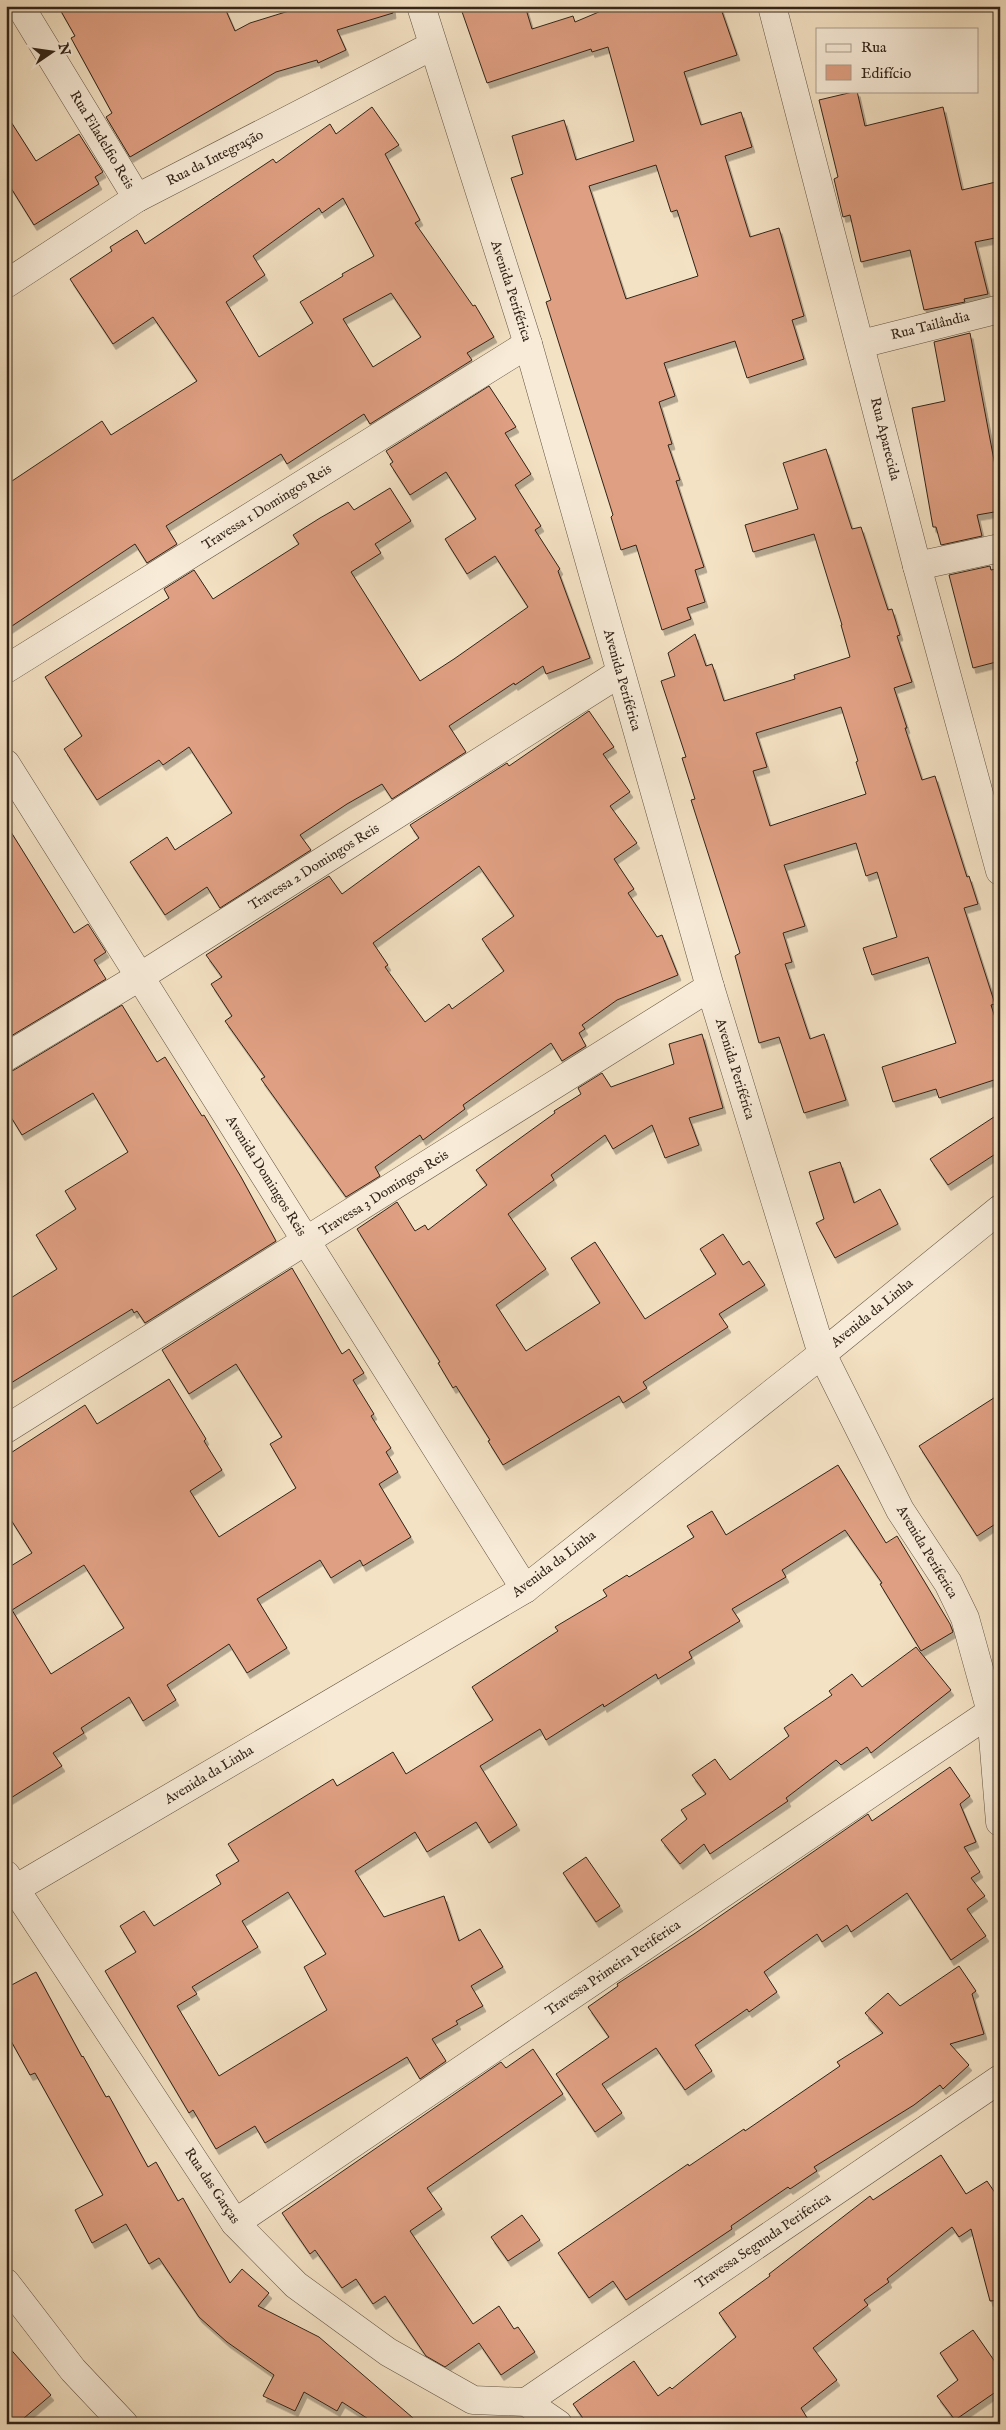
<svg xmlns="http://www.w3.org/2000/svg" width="1006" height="2430" viewBox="0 0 1006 2430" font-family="'IM FELL English',serif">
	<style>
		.building { fill: #df9f82; stroke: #322418; fill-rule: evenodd; filter: url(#shadow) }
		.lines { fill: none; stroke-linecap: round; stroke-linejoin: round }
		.minor-casing { stroke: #625443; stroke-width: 29 }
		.tertiary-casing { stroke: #625443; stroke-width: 29 }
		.minor { stroke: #f8ecd9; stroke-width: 28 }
		.tertiary { stroke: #f8ecd9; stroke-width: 28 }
		.labels { text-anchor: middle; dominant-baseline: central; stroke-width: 4; stroke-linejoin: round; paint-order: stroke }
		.street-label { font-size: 14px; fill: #322418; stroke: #f8ecd9 }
	</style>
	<defs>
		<filter id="shadow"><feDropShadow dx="3" dy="5.5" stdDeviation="0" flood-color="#0004"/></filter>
	</defs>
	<rect width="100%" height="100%" fill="#f4e2c4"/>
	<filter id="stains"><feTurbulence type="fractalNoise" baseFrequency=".004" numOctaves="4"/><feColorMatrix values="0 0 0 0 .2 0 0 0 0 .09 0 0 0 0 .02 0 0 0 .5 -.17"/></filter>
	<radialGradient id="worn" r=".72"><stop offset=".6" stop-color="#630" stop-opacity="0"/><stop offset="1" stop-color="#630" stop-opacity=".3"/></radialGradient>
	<g class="building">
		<polygon points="58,6 224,6 235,31 250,23 305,6 392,6 393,13 337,30 346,50 318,63 317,60 276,72 130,157 106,117 112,113 71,38 75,36"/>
		<path d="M 460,6 L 525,6 L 532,29 L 573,16 L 575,22 L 613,6 L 720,6 L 737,55 L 684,72 L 701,125 L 741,112 L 752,147 L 725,156 L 750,237 L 779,228 L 804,316 L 792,320 L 804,359 L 747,378 L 735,341 L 664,363 L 675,396 L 659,402 L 672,444 L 668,445 L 680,480 L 676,481 L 704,567 L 695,570 L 705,602 L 687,608 L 691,619 L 662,630 L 636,545 L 621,550 L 611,517 L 613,515 L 546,302 L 551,300 L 511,178 L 523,174 L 512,136 L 564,120 L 576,160 L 634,141 L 608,47 L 592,52 L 591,49 L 487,83 ZM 656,165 L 671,212 L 677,210 L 698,276 L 626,299 L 589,186 Z"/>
		<polygon points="857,91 865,126 943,107 962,190 1000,181 1000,237 975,242 988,294 964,299 965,302 924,310 910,250 861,262 850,215 843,217 834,179 838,177 819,100"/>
		<path d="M 372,107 L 399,145 L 385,154 L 420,220 L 415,223 L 473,306 L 475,305 L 494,337 L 467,353 L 472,360 L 370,424 L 364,414 L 287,464 L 281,454 L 166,526 L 177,544 L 147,563 L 135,544 L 6,630 L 6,485 L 102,421 L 111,435 L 197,381 L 153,317 L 113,344 L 70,279 L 112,251 L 110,247 L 137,230 L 145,244 L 273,159 L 276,163 L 330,124 L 336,134 ZM 343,198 L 374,256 L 342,274 L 343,276 L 300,302 L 313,323 L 259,357 L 226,302 L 265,275 L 253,256 L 319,208 L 322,213 ZM 391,293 L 421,337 L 373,367 L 343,319 Z"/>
		<polygon points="6,114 36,161 79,134 103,172 95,177 99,184 34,225 6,180"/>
		<polygon points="970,333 1000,492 1000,511 977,515 982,536 941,545 936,527 933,527 912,408 945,401 934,342"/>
		<polygon points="489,386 516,427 505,433 531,474 515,485 541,526 535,530 560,569 558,571 590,658 546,674 543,666 515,685 514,683 449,726 466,752 392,799 382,784 347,804 300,835 311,850 220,908 207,887 165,915 130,862 167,837 175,850 232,813 189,747 163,765 159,760 97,800 64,749 82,736 45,677 169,598 164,589 194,570 213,599 299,544 293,535 320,518 348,502 354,510 390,488 411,521 375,544 381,553 351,572 420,681 454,659 528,607 495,556 467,574 445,539 476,519 446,472 410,495 390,464 393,462 386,451"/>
		<path d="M 826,449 L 852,529 L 861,527 L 888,610 L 892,609 L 900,635 L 897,636 L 912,682 L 894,688 L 907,728 L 905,728 L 922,780 L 935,776 L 967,877 L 969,876 L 978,904 L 964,908 L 995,1004 L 991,1005 L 1000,1033 L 1000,1078 L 939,1098 L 936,1089 L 893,1102 L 882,1067 L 956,1043 L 928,957 L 872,975 L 863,948 L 897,937 L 877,872 L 866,876 L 856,843 L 784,865 L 805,926 L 783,933 L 792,962 L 785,964 L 810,1039 L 824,1034 L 846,1100 L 804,1113 L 779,1037 L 759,1043 L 735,956 L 740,953 L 691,800 L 695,799 L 682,758 L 686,757 L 661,681 L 675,676 L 668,653 L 695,634 L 706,666 L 712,664 L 724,701 L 795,679 L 794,675 L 850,657 L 841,625 L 842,625 L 814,534 L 753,552 L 745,525 L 798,509 L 783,463 ZM 841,707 L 858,761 L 856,762 L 866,794 L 770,826 L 753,771 L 767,767 L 756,733 Z"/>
		<polygon points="990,566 991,570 1000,568 1000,661 973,668 949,575"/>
		<path d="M 589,711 L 614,747 L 603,754 L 630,792 L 610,806 L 637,843 L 614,859 L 634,889 L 628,893 L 657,937 L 662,935 L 678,975 L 617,1000 L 582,1025 L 585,1029 L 579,1033 L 586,1046 L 562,1061 L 551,1043 L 463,1105 L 465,1109 L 423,1140 L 420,1135 L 375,1167 L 380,1176 L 346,1197 L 261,1079 L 265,1077 L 225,1021 L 232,1016 L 211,984 L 222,977 L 206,955 L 329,876 L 342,894 L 419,838 L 410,825 L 507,763 L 509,766 ZM 479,866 L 514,916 L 482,939 L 504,971 L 452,1009 L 449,1004 L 425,1022 L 385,967 L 388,965 L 373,943 Z"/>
		<polygon points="6,824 74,933 88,924 106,952 94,960 106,979 6,1039"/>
		<polygon points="122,1005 157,1062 165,1057 202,1116 204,1115 241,1177 276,1241 145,1323 137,1311 134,1313 132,1309 6,1386 6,1301 57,1269 36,1235 76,1209 65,1191 128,1152 93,1093 22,1135 6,1109 6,1073 14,1070"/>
		<polygon points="702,1034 723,1108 689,1118 699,1145 665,1158 652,1125 613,1149 605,1135 551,1175 554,1180 508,1214 546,1269 496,1305 526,1351 600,1303 571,1258 595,1242 645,1319 716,1274 700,1249 723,1234 743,1265 749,1261 765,1285 719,1314 728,1327 643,1382 647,1388 623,1403 619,1396 503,1465 488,1441 490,1440 456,1386 453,1388 438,1363 440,1362 357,1229 397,1202 415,1231 425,1225 428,1230 487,1185 476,1170 555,1113 554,1111 581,1094 578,1088 602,1073 611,1087 674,1064 669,1044"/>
		<polygon points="1000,1113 1000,1151 948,1185 930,1159"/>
		<polygon points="840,1162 854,1203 880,1189 898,1224 835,1258 816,1223 824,1219 809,1172"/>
		<path d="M 292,1268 L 342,1354 L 349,1349 L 364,1373 L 353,1380 L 374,1414 L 371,1416 L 391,1448 L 386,1452 L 398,1472 L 379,1484 L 411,1537 L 363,1566 L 360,1560 L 331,1578 L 320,1560 L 257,1599 L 287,1648 L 247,1673 L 229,1644 L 167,1685 L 176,1700 L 143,1721 L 129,1697 L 81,1728 L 84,1733 L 53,1753 L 62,1766 L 6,1801 L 6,1569 L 32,1553 L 6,1512 L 6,1456 L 85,1405 L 97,1424 L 169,1379 L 206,1439 L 204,1441 L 222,1470 L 190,1491 L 219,1537 L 296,1488 L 270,1444 L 282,1437 L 236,1364 L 189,1394 L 162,1350 ZM 84,1565 L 124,1628 L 51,1674 L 12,1610 Z"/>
		<polygon points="1000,1394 1000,1521 977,1536 919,1446"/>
		<path d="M 838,1465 L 886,1543 L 897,1536 L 950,1624 L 953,1632 L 921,1651 L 880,1584 L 882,1583 L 845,1530 L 782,1570 L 786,1577 L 732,1609 L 740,1621 L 689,1652 L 692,1658 L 658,1679 L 656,1674 L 604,1707 L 603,1704 L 546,1740 L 540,1729 L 480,1766 L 517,1825 L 489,1843 L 476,1822 L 427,1852 L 415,1832 L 355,1871 L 384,1917 L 444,1896 L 459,1941 L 480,1929 L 503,1967 L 471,1986 L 483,2006 L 456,2021 L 458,2024 L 432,2039 L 446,2061 L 420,2079 L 407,2057 L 265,2143 L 255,2126 L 216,2149 L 193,2110 L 189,2113 L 105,1971 L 136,1952 L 120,1926 L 144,1911 L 154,1926 L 221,1884 L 216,1875 L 239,1861 L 228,1844 L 333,1779 L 337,1786 L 393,1752 L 406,1774 L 493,1720 L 472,1687 L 558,1631 L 555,1627 L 607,1596 L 603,1590 L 627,1575 L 629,1577 L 694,1537 L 687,1526 L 712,1511 L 726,1535 ZM 288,1892 L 326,1954 L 304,1967 L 327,2010 L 219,2076 L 177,2006 L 197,1994 L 192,1987 L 258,1947 L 242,1921 Z"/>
		<polygon points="916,1647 951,1690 871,1753 867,1747 841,1765 836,1760 786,1798 788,1801 710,1854 704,1844 680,1864 661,1840 687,1819 681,1810 706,1794 692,1775 715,1759 730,1780 789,1736 784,1728 832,1695 829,1691 852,1674 862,1687"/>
		<polygon points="950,1767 970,1796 960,1804 976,1842 964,1847 980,1872 971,1878 985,1896 967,1909 986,1936 951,1960 907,1893 851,1932 847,1925 822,1942 817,1934 764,1972 777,1992 749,2012 747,2009 695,2045 712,2071 685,2090 656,2048 602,2084 622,2113 595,2132 556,2074 609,2037 588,2007 618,1986 617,1984 694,1934 868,1814 872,1821"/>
		<polygon points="586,1857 620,1906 596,1922 563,1873"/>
		<polygon points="959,1966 976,1991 972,1994 984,2034 950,2044 969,2065 943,2089 940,2085 914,2105 814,2167 817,2171 790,2189 788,2187 731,2226 732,2229 626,2300 613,2281 589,2298 558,2253 688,2164 689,2166 744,2129 745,2131 840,2066 837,2062 883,2033 865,2013 888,1993 900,2006"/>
		<polygon points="36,1972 82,2057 83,2056 106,2097 109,2096 148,2167 156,2162 178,2201 183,2198 230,2283 242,2269 269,2293 258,2306 319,2337 420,2424 376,2424 342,2402 337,2411 304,2392 295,2411 263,2396 274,2375 227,2342 199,2317 159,2258 149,2264 126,2224 92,2243 75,2210 103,2195 35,2073 30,2075 6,2032 6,1988"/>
		<polygon points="533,2049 563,2094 427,2188 442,2209 410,2231 473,2324 499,2306 514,2329 518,2327 535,2352 501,2375 479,2343 445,2367 426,2356 385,2296 373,2304 356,2279 342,2288 315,2250 310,2254 282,2213 501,2062 506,2068"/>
		<polygon points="941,2155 966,2194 987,2181 1000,2200 1000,2300 990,2301 971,2229 959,2237 952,2227 887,2279 889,2282 864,2300 868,2305 813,2348 837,2380 801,2408 811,2424 587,2424 573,2404 634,2361 658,2396 670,2387 672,2389 736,2337 719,2313 770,2276 769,2274 870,2196 873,2200"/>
		<polygon points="522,2215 540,2240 508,2261 491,2237"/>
		<polygon points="973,2330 1000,2369 1000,2389 955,2420 937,2396 958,2380 940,2353"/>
		<polygon points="6,2344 51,2395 17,2424 6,2424"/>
	</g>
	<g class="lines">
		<g class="minor-casing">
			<g id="minor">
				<polyline points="20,6 137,198"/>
				<polyline points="421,6 528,344 710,987 822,1354 1000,1209"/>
				<polyline points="772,6 917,566 1000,871"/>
				<polyline points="6,284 137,198 432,46"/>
				<polyline points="861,344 1000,309"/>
				<polyline points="917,566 1000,548"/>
				<polyline points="6,669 528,344"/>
				<polyline points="6,1057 141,976 620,673"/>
				<polyline points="6,1429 710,987"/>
				<polyline points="6,1875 235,2223 296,2285 388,2352 473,2400 526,2402 558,2424"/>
				<polyline points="15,1889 525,1589"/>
				<polyline points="235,2223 991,1712"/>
				<polyline points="6,2283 73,2370 124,2424"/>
				<polyline points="526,2402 1000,2079"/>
			</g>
		</g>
		<g class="tertiary-casing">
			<polyline id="tertiary" points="6,764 525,1589 822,1354 900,1510 948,1583 965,1618 991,1712 1000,1822"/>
		</g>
		<use href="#minor" class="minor"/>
		<use href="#tertiary" class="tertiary"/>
	</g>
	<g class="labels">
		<g class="street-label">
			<text transform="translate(102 140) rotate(59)">Rua Filadelfio Reis</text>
			<text transform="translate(215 158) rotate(-27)">Rua da Integração</text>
			<text transform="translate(511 291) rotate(72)">Avenida Periférica</text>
			<text transform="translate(930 326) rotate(-14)">Rua Tailândia</text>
			<text transform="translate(885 439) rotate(76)">Rua Aparecida</text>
			<text transform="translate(267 507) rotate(-32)">Travessa 1 Domingos Reis</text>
			<text transform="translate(622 680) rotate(74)">Avenida Periférica</text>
			<text transform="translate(314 867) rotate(-32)">Travessa 2 Domingos Reis</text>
			<text transform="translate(735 1069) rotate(73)">Avenida Periférica</text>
			<text transform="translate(266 1176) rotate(58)">Avenida Domingos Reis</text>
			<text transform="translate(384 1193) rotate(-32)">Travessa 3 Domingos Reis</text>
			<text transform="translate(872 1313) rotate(-39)">Avenida da Linha</text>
			<text transform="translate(927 1552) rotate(59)">Avenida Periferica</text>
			<text transform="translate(554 1564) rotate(-37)">Avenida da Linha</text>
			<text transform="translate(209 1775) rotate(-31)">Avenida da Linha</text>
			<text transform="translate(613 1968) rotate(-34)">Travessa Primeira Periferica</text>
			<text transform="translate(212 2186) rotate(56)">Rua das Garças</text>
			<text transform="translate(763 2241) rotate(-34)">Travessa Segunda Periferica</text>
		</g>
	</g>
	<rect width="1006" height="2430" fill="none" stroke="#f4e2c4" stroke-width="25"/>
	<rect x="8" y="8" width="991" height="2415" fill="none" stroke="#322418" stroke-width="2.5"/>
	<rect x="12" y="12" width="981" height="2405" fill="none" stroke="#322418"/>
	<rect x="816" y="28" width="162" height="65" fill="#f8ecd9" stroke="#a99c8c"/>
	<rect x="826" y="44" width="25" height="8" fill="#f8ecd9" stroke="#a99c8c"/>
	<text x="861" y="52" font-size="15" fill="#322418">Rua</text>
	<rect x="826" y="65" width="25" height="15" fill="#df9f82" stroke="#a99c8c"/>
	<text x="861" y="78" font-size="15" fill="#322418">Edifício</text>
	<g transform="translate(52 52) rotate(77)" stroke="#f8ecd9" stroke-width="4" paint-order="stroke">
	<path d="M0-4L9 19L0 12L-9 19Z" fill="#322418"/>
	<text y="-8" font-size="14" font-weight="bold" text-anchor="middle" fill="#322418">N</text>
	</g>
	<rect width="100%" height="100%" filter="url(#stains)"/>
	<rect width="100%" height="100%" fill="url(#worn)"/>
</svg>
